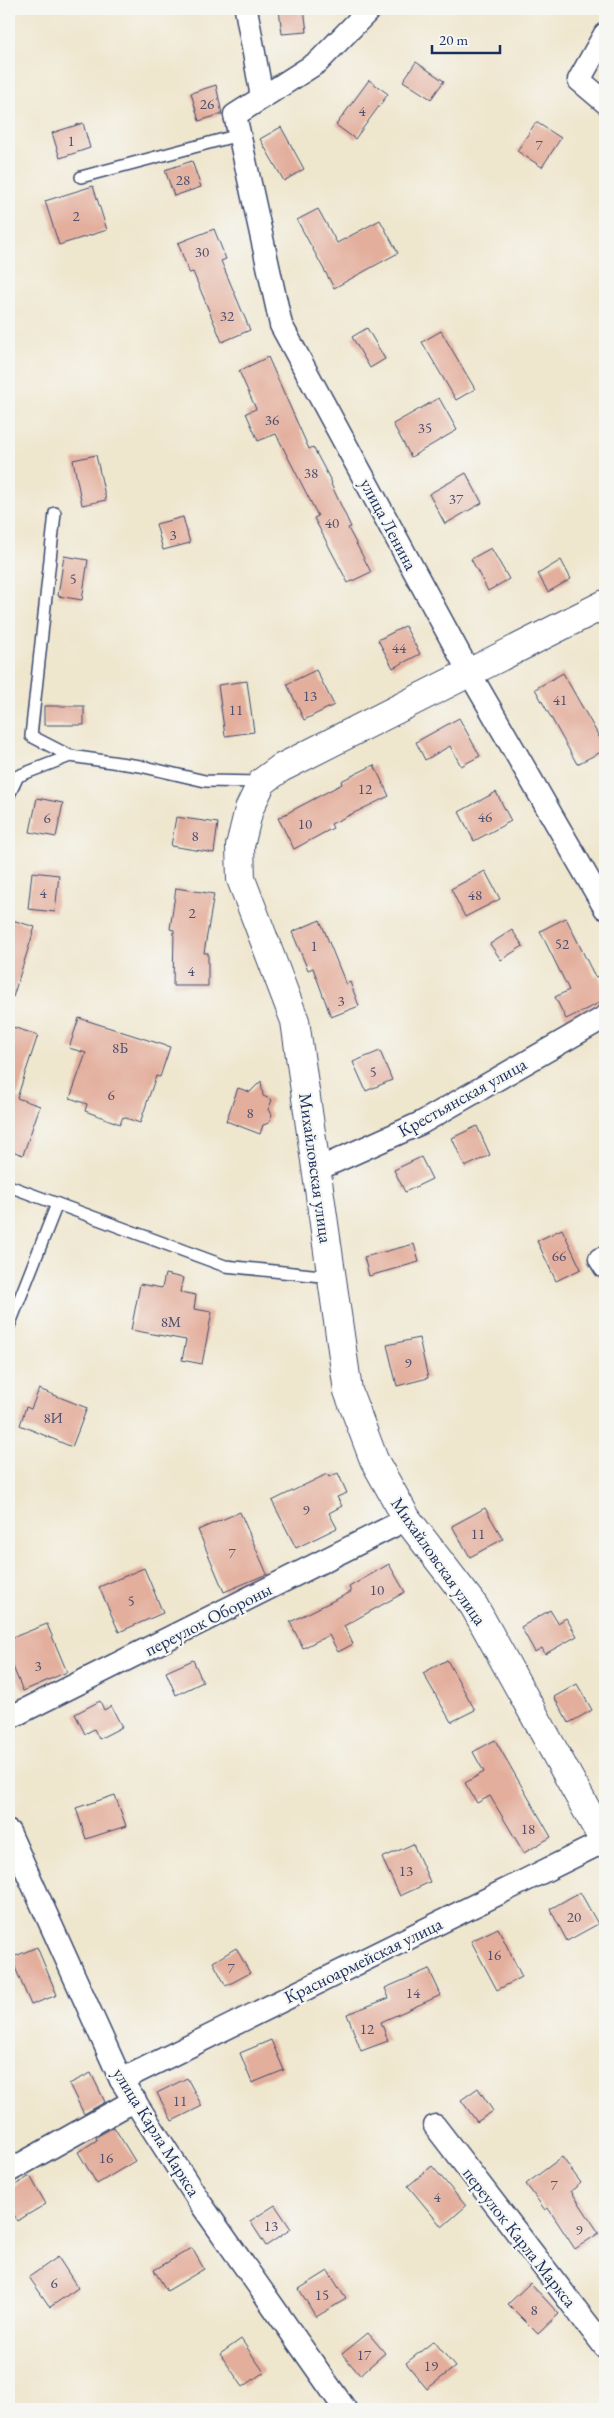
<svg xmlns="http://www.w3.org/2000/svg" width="614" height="2418" viewBox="0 0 614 2418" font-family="'EB Garamond',serif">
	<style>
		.building { fill: #e3ae9c }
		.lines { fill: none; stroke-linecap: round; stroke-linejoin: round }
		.lane-casing { stroke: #3b4a6f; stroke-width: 14 }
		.street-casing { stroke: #3b4a6f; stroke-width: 25 }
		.secondary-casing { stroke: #3b4a6f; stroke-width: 30 }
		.lane { stroke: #fff; stroke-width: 11 }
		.street { stroke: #fff; stroke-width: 22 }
		.secondary { stroke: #fff; stroke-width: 28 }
		.labels { text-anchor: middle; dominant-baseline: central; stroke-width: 4.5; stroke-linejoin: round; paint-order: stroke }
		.number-label { font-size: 15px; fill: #4d4f6e }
		.street-label { font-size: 18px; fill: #1b2f5e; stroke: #f6f6f2 }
	</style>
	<rect width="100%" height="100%" fill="#f6f6f2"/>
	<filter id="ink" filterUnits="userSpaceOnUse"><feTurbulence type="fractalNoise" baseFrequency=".02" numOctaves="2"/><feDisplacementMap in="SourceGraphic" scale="10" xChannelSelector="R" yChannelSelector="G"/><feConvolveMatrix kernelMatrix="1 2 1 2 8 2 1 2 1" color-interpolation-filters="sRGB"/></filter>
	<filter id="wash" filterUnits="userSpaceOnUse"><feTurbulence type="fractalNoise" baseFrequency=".0096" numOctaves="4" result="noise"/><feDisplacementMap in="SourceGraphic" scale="20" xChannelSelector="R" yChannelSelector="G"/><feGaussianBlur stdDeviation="1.12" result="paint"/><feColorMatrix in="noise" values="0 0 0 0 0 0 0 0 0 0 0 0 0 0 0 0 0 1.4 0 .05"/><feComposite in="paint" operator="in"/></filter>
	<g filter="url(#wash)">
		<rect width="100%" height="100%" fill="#efe6ce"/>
		<g id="blocks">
			<g class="building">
				<polygon points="279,9 304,9 307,32 282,34"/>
				<polygon points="416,62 444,81 431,99 403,81"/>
				<polygon points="369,80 388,94 355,139 336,125"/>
				<polygon points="216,85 222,114 199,121 191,93"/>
				<polygon points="536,122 561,138 542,167 517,151"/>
				<polygon points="83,123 90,148 60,158 52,133"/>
				<polygon points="281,127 304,169 284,181 260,139"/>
				<polygon points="192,161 201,187 174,196 165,170"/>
				<polygon points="93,186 107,230 59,245 45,201"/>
				<polygon points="318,209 337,243 380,220 398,253 334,288 297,220"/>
				<polygon points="214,229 226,259 221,261 250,330 222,342 193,272 189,273 178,243"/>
				<polygon points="367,328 385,359 370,368 352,337"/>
				<polygon points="441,331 475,389 456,400 422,342"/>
				<polygon points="268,357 309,449 313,447 332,483 331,484 351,527 348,528 371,572 348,583 314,518 318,516 276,434 258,441 246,413 256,409 239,371"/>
				<polygon points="439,398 457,430 411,457 393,424"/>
				<polygon points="96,455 106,500 82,505 73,460"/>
				<polygon points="466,473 482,503 445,524 429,494"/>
				<polygon points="183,517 190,543 163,550 156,524"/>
				<polygon points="491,548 509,579 488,591 471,559"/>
				<polygon points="64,556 88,560 82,600 58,596"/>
				<polygon points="561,560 571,579 548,592 538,574"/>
				<polygon points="405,626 420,654 393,668 378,640"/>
				<polygon points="316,670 334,705 304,720 287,684"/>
				<polygon points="563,673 605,747 605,750 577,764 535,689"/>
				<polygon points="247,681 254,732 225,736 218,685"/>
				<rect x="44" y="706" width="40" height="19"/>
				<polygon points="459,718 480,756 461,766 450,746 425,760 416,742"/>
				<polygon points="374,765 389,796 331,824 333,828 294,849 278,818 342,784 341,781"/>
				<polygon points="496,792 511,821 474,841 459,812"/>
				<polygon points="37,798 63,803 56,837 30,832"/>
				<polygon points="176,817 218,823 214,853 171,846"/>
				<polygon points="485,871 500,899 465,917 451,889"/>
				<polygon points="32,872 59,875 55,912 28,909"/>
				<polygon points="176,888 214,894 204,953 208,953 208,986 173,986 174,930 170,929"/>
				<polygon points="566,918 595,977 598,976 605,990 605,1000 566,1019 555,997 569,990 540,931"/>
				<polygon points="9,919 35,927 13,997 9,996"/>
				<polygon points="320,920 346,984 350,982 359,1006 331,1017 313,968 308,970 292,932"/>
				<polygon points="512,930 523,946 501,960 490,944"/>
				<polygon points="79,1018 170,1047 160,1077 156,1076 140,1123 123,1117 120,1124 85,1111 87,1104 70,1098 86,1053 69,1048"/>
				<polygon points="9,1026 38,1035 17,1098 40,1106 23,1155 9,1150"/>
				<polygon points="380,1051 392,1080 366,1091 353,1062"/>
				<polygon points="261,1081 263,1096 272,1100 268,1110 272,1114 269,1123 263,1125 260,1134 226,1121 238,1088 250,1092"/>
				<polygon points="477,1126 490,1155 465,1167 452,1138"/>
				<polygon points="421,1157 432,1179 405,1192 394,1170"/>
				<polygon points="562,1229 581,1269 556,1281 537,1241"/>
				<polygon points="414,1244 419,1262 369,1276 364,1257"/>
				<polygon points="165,1274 183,1278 180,1292 196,1295 194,1309 212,1312 202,1364 182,1360 186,1340 131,1330 140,1284 162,1288"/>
				<polygon points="419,1338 428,1378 397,1386 387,1345"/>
				<polygon points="39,1389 87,1408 72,1447 20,1425 26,1407 31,1409"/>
				<polygon points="338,1473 347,1493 337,1497 342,1506 329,1513 337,1528 296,1548 272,1501 327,1474 329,1477"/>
				<polygon points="485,1508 503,1539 470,1557 452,1526"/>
				<polygon points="240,1512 267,1574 224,1592 198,1530"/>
				<polygon points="389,1564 405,1592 344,1626 353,1644 338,1652 329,1635 303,1648 290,1622 351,1592 349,1587"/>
				<polygon points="144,1568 163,1613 119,1632 99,1587"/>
				<polygon points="550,1610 558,1623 566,1618 577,1636 545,1654 542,1648 535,1652 521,1627"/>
				<polygon points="47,1624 67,1672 23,1691 9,1657 9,1639"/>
				<polygon points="193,1660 203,1682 176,1695 166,1672"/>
				<polygon points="447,1660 475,1710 451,1722 423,1673"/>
				<polygon points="577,1684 592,1710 569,1723 554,1697"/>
				<polygon points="100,1701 104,1710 111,1706 122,1727 99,1739 94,1729 85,1734 75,1714"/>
				<polygon points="495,1740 551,1837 524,1853 490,1796 477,1803 465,1783 484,1772 473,1752"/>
				<polygon points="115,1795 126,1826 86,1839 76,1808"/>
				<polygon points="413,1844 430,1882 400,1896 382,1858"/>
				<polygon points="580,1892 598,1924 567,1941 550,1909"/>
				<polygon points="498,1928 522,1977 497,1990 471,1941"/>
				<polygon points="37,1947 57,1995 31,2005 11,1958"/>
				<polygon points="236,1948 250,1973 226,1986 213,1962"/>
				<polygon points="429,1969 441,1995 381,2022 388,2041 361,2051 347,2014 389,1998 385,1988"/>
				<polygon points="271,2040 284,2070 252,2083 240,2053"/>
				<polygon points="91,2073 105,2102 84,2114 69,2084"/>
				<polygon points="187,2078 202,2106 172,2121 157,2093"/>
				<polygon points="478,2088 493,2111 477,2122 461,2100"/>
				<polygon points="114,2127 135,2161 97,2184 78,2152 97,2140 96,2137"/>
				<polygon points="562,2157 581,2183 571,2191 599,2233 575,2249 548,2208 545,2210 526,2184"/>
				<polygon points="432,2166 466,2206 442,2227 408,2186"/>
				<polygon points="30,2176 46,2204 17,2221 9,2206 9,2189"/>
				<polygon points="275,2205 291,2229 266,2246 250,2221"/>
				<polygon points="192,2248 204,2269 167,2291 154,2270"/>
				<polygon points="58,2257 78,2288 50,2307 29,2277"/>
				<polygon points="328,2271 346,2299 316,2317 299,2289"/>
				<polygon points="530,2283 559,2314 538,2334 508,2304"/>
				<polygon points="368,2333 385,2353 360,2375 342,2354"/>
				<polygon points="241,2339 264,2372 243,2387 220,2354"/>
				<polygon points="434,2341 455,2367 427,2389 406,2363"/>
			</g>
		</g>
	</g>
	<g filter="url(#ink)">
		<use href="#blocks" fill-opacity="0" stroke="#3b4a6f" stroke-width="1"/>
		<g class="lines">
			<g class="lane-casing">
				<g id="lane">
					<polyline points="81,177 239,135"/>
					<polyline points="55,513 31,736 70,756"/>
					<polyline points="9,795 18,776 70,756 140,766 205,781 262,782"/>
					<polyline points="9,1186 225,1266 331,1277"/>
					<polyline points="9,1326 57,1204"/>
				</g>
			</g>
			<g class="street-casing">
				<g id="street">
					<polyline points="246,9 262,97"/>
					<polyline points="370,9 318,62 235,115 281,325 469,672 605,908"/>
					<polyline points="605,34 579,80 605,102"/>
					<polyline points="316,1170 421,1123 605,1017"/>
					<polyline points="600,1259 605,1267"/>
					<polyline points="9,1718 407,1519"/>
					<polyline points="9,1832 121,2080 201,2204 345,2409"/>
					<polyline points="121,2080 605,1841"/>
					<polyline points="435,2126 605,2347"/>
					<polyline points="9,2171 135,2100"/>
				</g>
			</g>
			<g class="secondary-casing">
				<polyline id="secondary" points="605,604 281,768 262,782 249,809 240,846 241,879 295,1021 348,1391 374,1460 407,1519 474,1606 605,1843"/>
			</g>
			<use href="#lane" class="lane"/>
			<use href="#street" class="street"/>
			<use href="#secondary" class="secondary"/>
		</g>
	</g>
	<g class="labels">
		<g class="number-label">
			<text x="207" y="103">26</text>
			<text x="362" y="110">4</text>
			<text x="71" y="140">1</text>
			<text x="539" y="144">7</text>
			<text x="183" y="179">28</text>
			<text x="76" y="215">2</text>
			<text x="202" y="251">30</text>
			<text x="227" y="315">32</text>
			<text x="272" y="419">36</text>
			<text x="425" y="427">35</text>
			<text x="311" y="472">38</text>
			<text x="456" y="498">37</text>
			<text x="332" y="522">40</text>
			<text x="173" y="534">3</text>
			<text x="73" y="578">5</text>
			<text x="399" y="647">44</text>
			<text x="310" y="695">13</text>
			<text x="560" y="699">41</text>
			<text x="236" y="709">11</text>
			<text x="365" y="788">12</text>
			<text x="485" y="816">46</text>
			<text x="47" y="817">6</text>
			<text x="305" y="823">10</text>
			<text x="195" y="835">8</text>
			<text x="43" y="892">4</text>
			<text x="475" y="894">48</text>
			<text x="192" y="912">2</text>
			<text x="562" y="943">52</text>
			<text x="314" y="945">1</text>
			<text x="191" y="970">4</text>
			<text x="341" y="1000">3</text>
			<text x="120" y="1047">8Б</text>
			<text x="373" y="1071">5</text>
			<text x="111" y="1094">6</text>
			<text x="250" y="1112">8</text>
			<text x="559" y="1255">66</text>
			<text x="171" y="1321">8М</text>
			<text x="408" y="1362">9</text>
			<text x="53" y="1417">8И</text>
			<text x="306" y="1509">9</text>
			<text x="478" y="1533">11</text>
			<text x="232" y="1552">7</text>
			<text x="377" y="1589">10</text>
			<text x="131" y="1600">5</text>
			<text x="38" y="1665">3</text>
			<text x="528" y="1828">18</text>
			<text x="406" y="1870">13</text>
			<text x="574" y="1916">20</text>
			<text x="494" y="1954">16</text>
			<text x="231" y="1967">7</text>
			<text x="413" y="1992">14</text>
			<text x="367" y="2028">12</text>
			<text x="180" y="2100">11</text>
			<text x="106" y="2157">16</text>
			<text x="554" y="2184">7</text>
			<text x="437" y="2196">4</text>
			<text x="271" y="2225">13</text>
			<text x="579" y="2229">9</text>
			<text x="54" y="2282">6</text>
			<text x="322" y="2294">15</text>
			<text x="534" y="2309">8</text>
			<text x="364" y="2354">17</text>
			<text x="431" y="2365">19</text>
		</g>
		<g class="street-label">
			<text transform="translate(389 524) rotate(62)">улица Ленина</text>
			<text transform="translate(462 1097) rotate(-29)">Крестьянская улица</text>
			<text transform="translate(316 1168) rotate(82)">Михайловская улица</text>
			<text transform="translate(439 1561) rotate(55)">Михайловская улица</text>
			<text transform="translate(208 1619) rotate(-27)">переулок Обороны</text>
			<text transform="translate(363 1960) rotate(-26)">Красноармейская улица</text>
			<text transform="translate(157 2132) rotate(58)">улица Карла Маркса</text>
			<text transform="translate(520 2237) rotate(52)">переулок Карла Маркса</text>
		</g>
	</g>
	<rect width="614" height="2418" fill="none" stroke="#f6f6f2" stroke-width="30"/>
	<path d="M432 45v8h68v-8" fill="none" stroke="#1b2f5e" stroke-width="2.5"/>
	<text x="439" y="45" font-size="15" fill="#1b2f5e" stroke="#f6f6f2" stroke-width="4" paint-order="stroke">20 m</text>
</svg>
